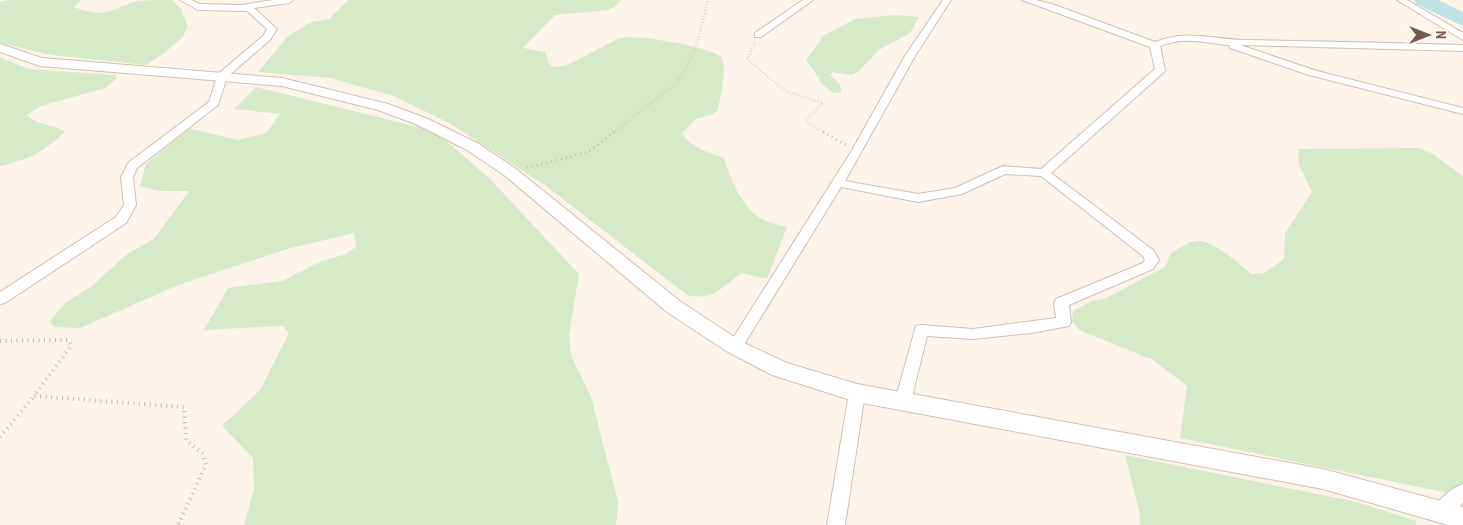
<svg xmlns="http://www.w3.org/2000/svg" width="1463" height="525" viewBox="0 0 1463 525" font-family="'Archivo Narrow',sans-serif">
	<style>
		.green { fill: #d7eac7 }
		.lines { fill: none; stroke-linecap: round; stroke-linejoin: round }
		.river { fill: #bee2e6; fill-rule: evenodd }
		.street-casing { stroke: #d1beb1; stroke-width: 2 }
		.secondary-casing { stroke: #d4beaf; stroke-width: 2 }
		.path-far2 { stroke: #d7b6a4; stroke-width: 2.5; stroke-dasharray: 0.5 2.5; stroke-linecap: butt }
		.path-far1 { stroke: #d7b6a4; stroke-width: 3; stroke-dasharray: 1 4; stroke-linecap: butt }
		.path { stroke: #d7b6a4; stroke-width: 4; stroke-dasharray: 1 4.5; stroke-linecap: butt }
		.street { fill: #fff; fill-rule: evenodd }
		.secondary { fill: #fff; fill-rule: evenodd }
	</style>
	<rect width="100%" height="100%" fill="#fcf4ea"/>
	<g class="green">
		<path d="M 8,0 L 81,0 L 74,7 C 106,19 109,10 137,1 C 147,0 162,0 172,0 L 181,9 L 188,27 L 182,38 L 163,54 L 146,65 L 51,55 L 0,43 L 0,2 Z"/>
		<path d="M 348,0 L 620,0 L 618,4 L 609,10 L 555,15 L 523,48 L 545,52 C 547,58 548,66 555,67 C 567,69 606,43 621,38 C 635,34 711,47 721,57 C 728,66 720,98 718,110 L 713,114 L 696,119 L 682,133 C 689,147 710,153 724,158 C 729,176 743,209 760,218 C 768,223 778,224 787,227 L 767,279 L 741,273 C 721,288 713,301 687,295 L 546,186 L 449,123 L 394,96 L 330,78 L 258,72 L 288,36 L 311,22 L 329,19 Z"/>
		<polygon points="894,15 919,17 910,33 879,50 858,72 851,75 833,72 830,75 839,83 842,92 834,93 823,85 806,59 811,54 824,35 855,19"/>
		<path d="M 0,57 L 28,69 L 116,75 L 117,78 L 105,88 L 41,106 L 27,115 C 36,125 53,124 65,132 C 41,153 31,159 0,166 Z"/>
		<polygon points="256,87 435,131 490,179 579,274 569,335 571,355 591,397 618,502 616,525 244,525 254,489 253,458 222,426 260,390 289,333 283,326 204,330 228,288 282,281 319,262 346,254 356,247 354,233 287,249 181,284 80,328 54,327 50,321 65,303 92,286 127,254 154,239 189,191 158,191 140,186 146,164 188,128 238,140 266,133 280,114 234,109"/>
		<path d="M 1419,148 L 1431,153 L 1463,176 L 1463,496 L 1180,438 L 1187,386 L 1153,360 L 1079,330 L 1072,321 L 1073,311 L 1092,301 L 1104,299 L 1165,267 L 1171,253 C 1178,249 1188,242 1195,241 C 1212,238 1239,264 1252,274 L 1264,273 L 1284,259 L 1285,233 L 1312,192 L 1299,165 L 1298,149 Z"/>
		<polygon points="1125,455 1357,502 1416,521 1416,525 1140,525 1139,510"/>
	</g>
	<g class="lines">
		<polygon class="river" points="1414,0 1438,0 1463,12 1463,26 1416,4"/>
		<g class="street-casing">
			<g id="street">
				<polygon points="180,0 191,0 200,4 242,5 273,0 293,0 289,3 254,8 277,29 270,40 227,77 218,105 137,168 133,177 136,205 126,223 5,303 0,304 0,292 116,217 124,205 121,177 128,163 209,102 218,74 263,36 267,29 247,11 198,10"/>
				<polygon points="803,0 813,0 761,37 755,37 755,33"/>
				<path d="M 943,0 L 951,0 L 915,56 L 845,181 L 918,194 L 955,188 L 1003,166 L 1041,169 L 1155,69 L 1150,47 L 1022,0 L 1036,0 L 1052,4 L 1155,42 C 1187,29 1212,39 1245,40 C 1318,41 1390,43 1463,45 L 1463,51 L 1240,45 L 1317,71 L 1463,108 L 1463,114 L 1309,75 L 1230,48 L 1229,45 C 1202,43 1187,36 1160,46 L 1165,70 L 1164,72 L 1051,173 L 1153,250 L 1159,260 L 1153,269 L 1069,305 L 1071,322 L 1069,326 L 1031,333 L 973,339 L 927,336 L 911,401 L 909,406 L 903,407 L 897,406 L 895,401 L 916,326 L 921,325 L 973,329 L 1056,318 L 1054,303 L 1056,299 L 1143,263 L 1145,260 L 1143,256 L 1041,176 L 1005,174 L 962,194 L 918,202 L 841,187 L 740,351 L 735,353 L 730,351 L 727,347 L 730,343 L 851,152 L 905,56 Z"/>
				<polygon points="1397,0 1407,0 1463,33 1463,40"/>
				<polygon points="857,387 863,389 865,393 845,525 827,525 849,393 851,389"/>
				<path d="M 1463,484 L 1463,503 L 1448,517 L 1441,519 L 1434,517 L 1432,511 C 1437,500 1452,488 1463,484 Z"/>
			</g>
		</g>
		<g class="secondary-casing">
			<polygon id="secondary" points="0,44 42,58 282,78 388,104 428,119 479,144 516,169 681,302 742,342 787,363 857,384 1323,469 1463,507 1463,525 1448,525 1323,489 857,402 772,375 728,352 667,312 504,175 467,150 418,125 378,110 282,86 40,66 0,52"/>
		</g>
		<g class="path-far2">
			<polyline points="755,43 747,59 785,91 823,103 805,121 825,133"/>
			<polyline points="613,133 675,84 687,67 698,40 708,0"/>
		</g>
		<g class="path-far1">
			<polyline points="823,132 848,146"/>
			<polyline points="527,168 588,152 614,132"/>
		</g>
		<g class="path">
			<polyline points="0,341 68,340 71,346 34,396 184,407 186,440 203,454 206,465 178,525"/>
			<polyline points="0,437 34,396"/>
		</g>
		<use href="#street" class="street"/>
		<use href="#secondary" class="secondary"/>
	</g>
	<g transform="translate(1428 35) rotate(90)" stroke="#fff8f0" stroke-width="4" paint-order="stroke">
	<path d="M0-4L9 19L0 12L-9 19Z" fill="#775a4d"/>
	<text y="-8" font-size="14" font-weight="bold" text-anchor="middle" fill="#775a4d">N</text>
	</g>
</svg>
